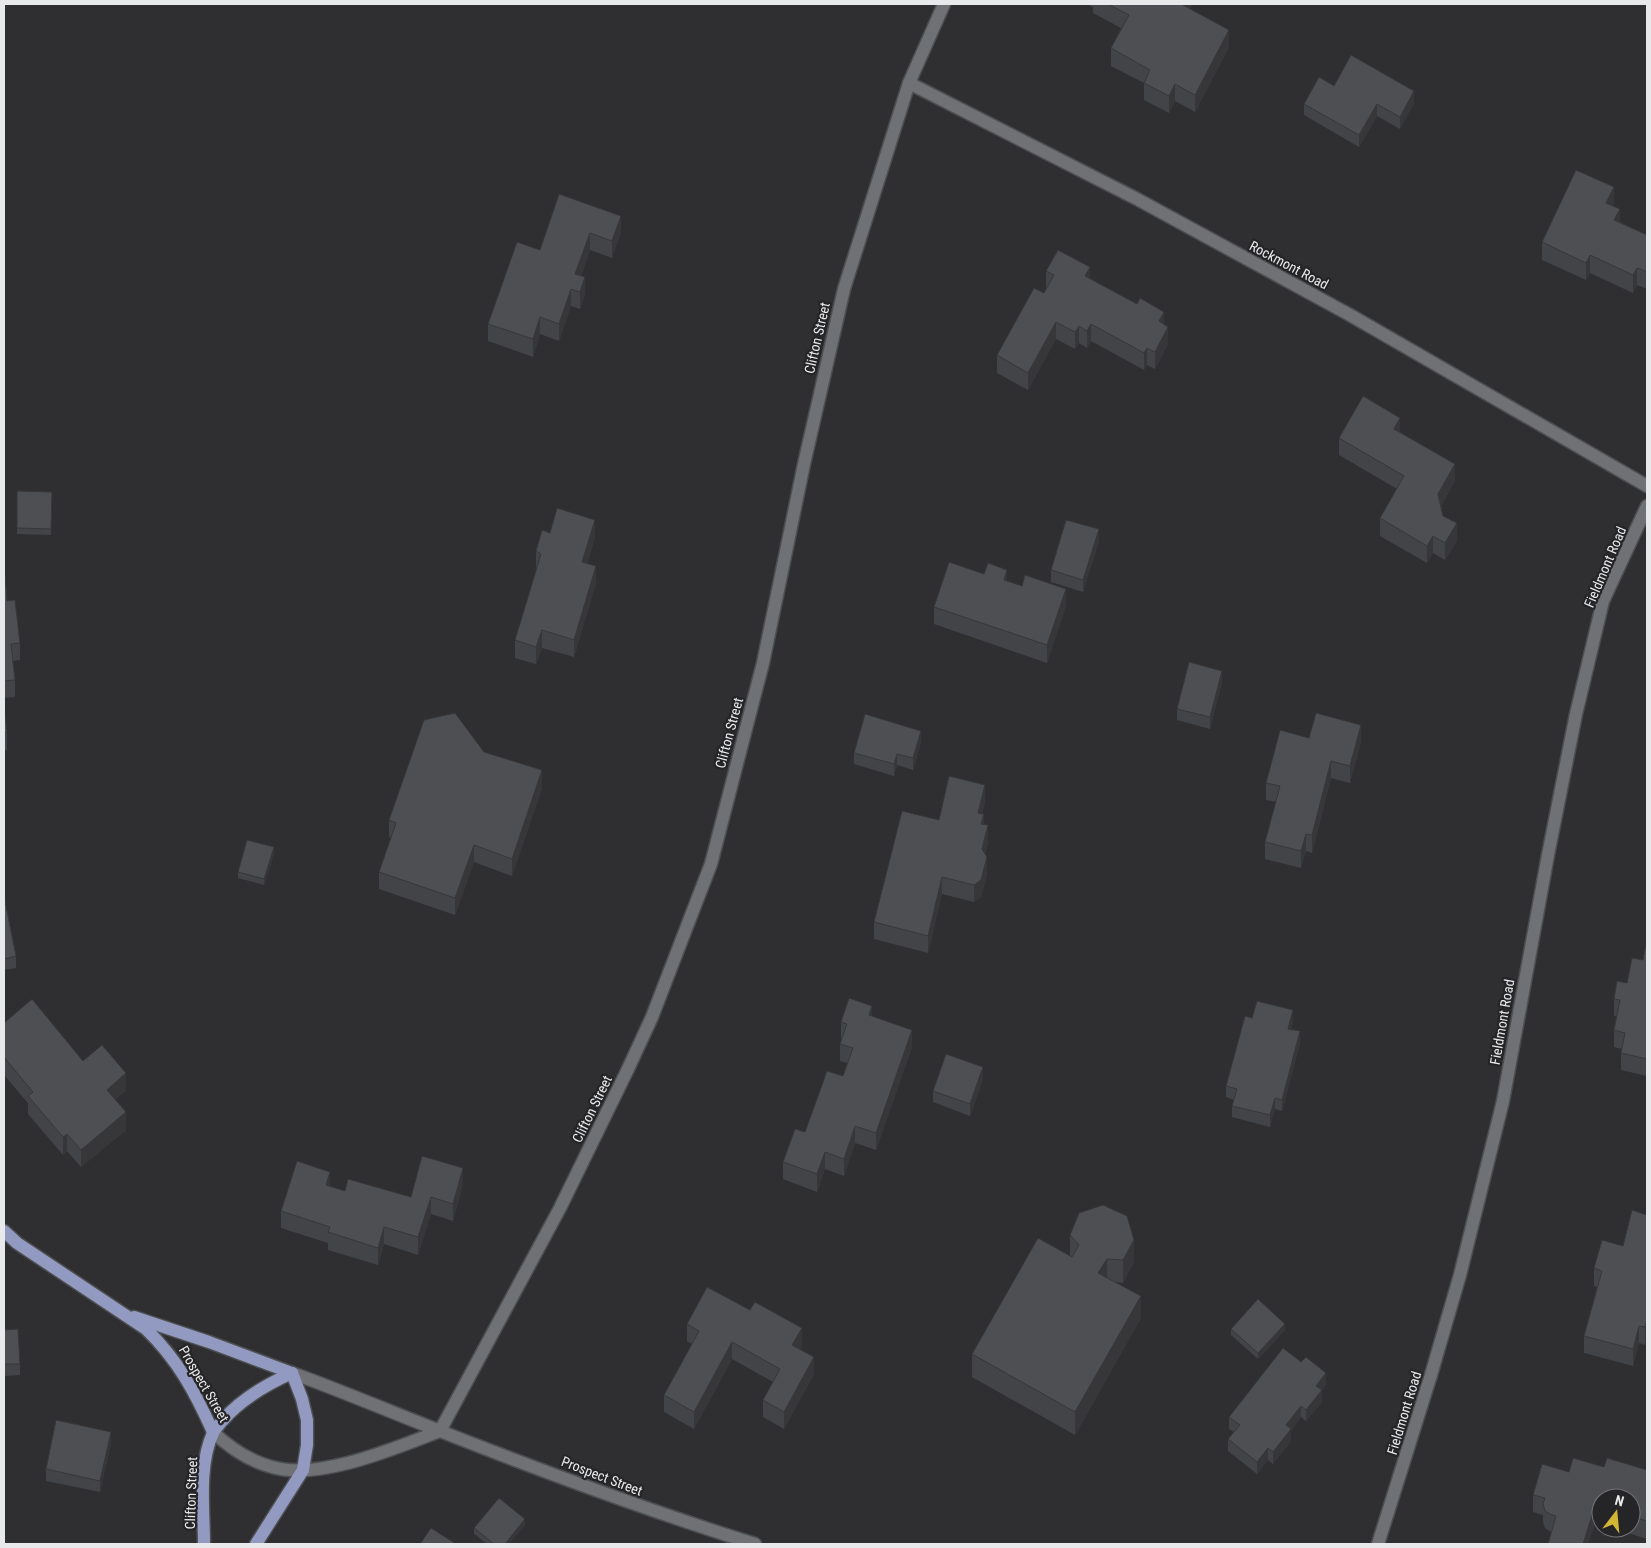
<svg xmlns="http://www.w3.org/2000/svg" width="1651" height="1548" viewBox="0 0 1651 1548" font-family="'Roboto Condensed',sans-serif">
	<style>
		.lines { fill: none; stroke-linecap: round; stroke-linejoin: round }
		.minor-casing { stroke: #4d4e50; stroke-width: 15 }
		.major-casing { stroke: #4d4e50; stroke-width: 15 }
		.minor { stroke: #707174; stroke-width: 12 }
		.major { stroke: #939ac2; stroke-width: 12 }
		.wall { fill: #434447 }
		.shaded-wall { fill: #373739 }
		.building { fill: #4e4f52; stroke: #373739 }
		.labels { text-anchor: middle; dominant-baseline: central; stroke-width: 4.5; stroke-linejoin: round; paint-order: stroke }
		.street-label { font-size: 14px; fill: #e8e9ea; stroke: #252528 }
	</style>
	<rect width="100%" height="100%" fill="#2f2f32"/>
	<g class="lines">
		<g class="minor-casing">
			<g id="minor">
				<polyline points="909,83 1137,199 1350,315 1647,486"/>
				<path d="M 292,1373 C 342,1391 391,1412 440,1431 C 544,1472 649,1511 755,1544"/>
				<polyline points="440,1431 560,1208 628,1069 652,1017 711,864 763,663 804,464 844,289 909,83 944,4"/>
				<path d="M 213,1432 C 230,1448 249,1461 272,1467 C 319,1481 395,1448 440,1431"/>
				<polyline points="1378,1544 1431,1375 1460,1275 1503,1101 1548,855 1576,714 1603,601 1647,506"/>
			</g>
		</g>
		<g class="major-casing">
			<g id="major">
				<path d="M 4,1231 L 17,1243 L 146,1329 C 178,1360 195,1392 213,1432"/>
				<polyline points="134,1317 209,1342 292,1373"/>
				<path d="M 204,1544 C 204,1510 198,1465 213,1433 C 215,1429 219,1425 222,1421 C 241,1399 265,1385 292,1373"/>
				<polyline points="256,1544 303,1470 307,1445 307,1420 302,1399 292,1373"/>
			</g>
		</g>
		<use href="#minor" class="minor"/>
		<use href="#major" class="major"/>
	</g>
	<g class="wall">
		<polygon points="1087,4 1192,4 1190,9 1229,47 1195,112 1175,101 1169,113 1144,100 1144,83 1111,66 1111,48 1121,28 1093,13 1093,7"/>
		<polygon points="1334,86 1414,103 1400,129 1377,116 1359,147 1304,115 1304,104"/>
		<polygon points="559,194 621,233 612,258 590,250 581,276 585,294 580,309 571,306 559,341 540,334 533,357 488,341 488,324 540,250"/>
		<polygon points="1614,204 1613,206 1620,222 1647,235 1647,289 1637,285 1633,293 1590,273 1586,280 1542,260 1542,242"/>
		<polygon points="1046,271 1090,278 1164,324 1168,344 1155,369 1147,365 1144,370 1091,341 1087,348 1079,343 1075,349 1056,339 1028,390 997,373 997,355 1044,293 1046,288"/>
		<polygon points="1400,432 1455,481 1441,506 1443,516 1457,541 1445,560 1433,553 1427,563 1380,536 1380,518 1397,489 1339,455 1339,438"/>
		<polygon points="17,491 52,492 51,535 17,534"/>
		<polygon points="550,533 595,537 587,564 596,583 574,657 542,648 536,664 515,658 515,640 537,569 536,569 536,551"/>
		<polygon points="1099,541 1083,592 1051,582 1051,570"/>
		<polygon points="4,576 7,601 20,643 20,660 13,661 15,680 15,697 4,698"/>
		<polygon points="1007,581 1022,586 1066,606 1047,663 934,624 934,607"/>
		<polygon points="1222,682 1210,729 1177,720 1177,709"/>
		<polygon points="4,706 7,732 7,750 4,750"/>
		<polygon points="1309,738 1361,742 1350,783 1331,778 1312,853 1306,851 1301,868 1265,859 1265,842 1276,802 1266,800 1266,783"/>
		<polygon points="921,742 913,770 897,765 894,776 854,764 854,753"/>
		<polygon points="484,752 542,788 512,876 474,862 455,915 379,889 379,872 391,838 389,837 389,820"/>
		<polygon points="985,802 982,814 984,825 988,843 985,854 987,875 981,897 974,902 942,894 928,953 874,939 874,922 939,820"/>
		<polygon points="274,853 264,885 238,878 238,872"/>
		<polygon points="4,896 16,956 16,968 4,970"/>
		<polygon points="1647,939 1647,1076 1621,1070 1621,1053 1622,1049 1614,1047 1614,1030 1617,1016 1614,1016 1614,999 1627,983 1643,960"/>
		<polygon points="872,1016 912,1047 876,1150 855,1143 844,1176 825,1169 817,1192 783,1179 783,1162 805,1132 843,1076 847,1063 840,1061 840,1044 842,1039 841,1039 841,1022"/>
		<polygon points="1252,1018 1293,1022 1291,1029 1300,1043 1282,1111 1275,1109 1270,1127 1232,1117 1232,1106 1234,1100 1226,1097 1226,1086"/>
		<polygon points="4,1023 83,1061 126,1090 115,1100 126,1130 81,1167 67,1151 63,1155 28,1114 28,1103 4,1075"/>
		<polygon points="983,1079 970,1116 933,1102 933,1091"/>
		<polygon points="463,1185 453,1221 431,1214 418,1255 384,1244 378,1265 328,1250 328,1243 281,1228 281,1211 330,1186 345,1191 411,1197"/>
		<polygon points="1647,1215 1647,1336 1645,1345 1639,1343 1633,1366 1584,1353 1584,1336 1597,1287 1594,1286 1594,1268 1623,1246"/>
		<polygon points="1070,1235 1134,1262 1123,1283 1114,1282 1141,1318 1075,1435 972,1377 972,1354 1070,1256"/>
		<polygon points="687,1324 802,1345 800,1349 814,1374 784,1429 763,1417 763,1400 773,1382 732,1359 694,1429 664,1412 664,1395 692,1344 687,1341"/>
		<polygon points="1231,1329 1285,1330 1258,1359 1231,1335"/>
		<polygon points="4,1330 20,1364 20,1375 4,1376"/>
		<polygon points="1326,1384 1322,1390 1322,1402 1306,1421 1301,1417 1291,1431 1291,1441 1273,1464 1268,1460 1257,1474 1228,1451 1228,1439 1234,1432 1229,1429 1229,1417"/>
		<polygon points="111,1443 100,1492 46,1481 46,1469"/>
		<polygon points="1604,1467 1647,1470 1647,1539 1612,1528 1631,1528 1631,1498 1601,1498 1601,1525 1595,1523 1588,1544 1548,1544 1551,1532 1545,1528 1543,1522 1543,1515 1533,1512 1533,1495 1569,1472"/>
		<polygon points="525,1525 509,1544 487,1544 474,1534 474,1528"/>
	</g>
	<g class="shaded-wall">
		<polygon points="1183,4 1192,4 1183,22"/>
		<polygon points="1229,30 1229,47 1195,112 1195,95"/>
		<polygon points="1175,84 1175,101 1169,113 1169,96"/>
		<polygon points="1414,91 1414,103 1400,129 1400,117"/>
		<polygon points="1377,104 1377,116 1359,147 1359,135"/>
		<polygon points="1614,187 1614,204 1606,220 1606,203"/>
		<polygon points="1620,209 1620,226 1614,220"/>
		<polygon points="621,216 621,233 612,258 612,241"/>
		<polygon points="590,233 590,250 575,291 575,274"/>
		<polygon points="1590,255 1590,273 1586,280 1586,263"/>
		<polygon points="1090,267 1090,284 1085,276"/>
		<polygon points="1637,268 1637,285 1633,293 1633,275"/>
		<polygon points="585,277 585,294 580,309 580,292"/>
		<polygon points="571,289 571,306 559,341 559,324"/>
		<polygon points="1164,312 1164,329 1159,321"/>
		<polygon points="540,317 540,334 533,357 533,339"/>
		<polygon points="1056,322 1056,339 1028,390 1028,373"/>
		<polygon points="1091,324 1091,341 1087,348 1087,331"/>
		<polygon points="1079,326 1079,343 1075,349 1075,332"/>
		<polygon points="1168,327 1168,344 1155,369 1155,352"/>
		<polygon points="1147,348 1147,365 1144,370 1144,353"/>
		<polygon points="1400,418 1400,435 1394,429"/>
		<polygon points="1455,464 1455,481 1438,511 1438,494"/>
		<polygon points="595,520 595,537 582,579 582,562"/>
		<polygon points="1457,523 1457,541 1445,560 1445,543"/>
		<polygon points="1099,529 1099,541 1083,592 1083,580"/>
		<polygon points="1433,536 1433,553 1427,563 1427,546"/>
		<polygon points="596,566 596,583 574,657 574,640"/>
		<polygon points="1007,570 1007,587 1004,580"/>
		<polygon points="1066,589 1066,606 1047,663 1047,645"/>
		<polygon points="542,630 542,648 536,664 536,647"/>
		<polygon points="1222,671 1222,682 1210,729 1210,717"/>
		<polygon points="1361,725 1361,742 1350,783 1350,766"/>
		<polygon points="921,731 921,742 913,770 913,758"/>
		<polygon points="897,754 897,765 894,776 894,764"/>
		<polygon points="1331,761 1331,778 1312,853 1312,835"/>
		<polygon points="542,770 542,788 512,876 512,859"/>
		<polygon points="985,785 985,802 978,830 978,813"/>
		<polygon points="984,814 984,831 981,824"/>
		<polygon points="988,825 988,843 982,866 982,849"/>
		<polygon points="1306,834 1306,851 1301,868 1301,851"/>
		<polygon points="474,845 474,862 455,915 455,898"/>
		<polygon points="274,847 274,853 264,885 264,879"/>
		<polygon points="987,857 987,875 981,897 974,902 974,885"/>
		<polygon points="942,877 942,894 928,953 928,936"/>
		<polygon points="872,1006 872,1023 869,1015"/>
		<polygon points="1293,1010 1293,1022 1288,1040 1288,1029"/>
		<polygon points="912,1030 912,1047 876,1150 876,1133"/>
		<polygon points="1300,1031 1300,1043 1282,1111 1282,1100"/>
		<polygon points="983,1067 983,1079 970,1116 970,1104"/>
		<polygon points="126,1073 126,1090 107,1107 107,1090"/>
		<polygon points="1275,1098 1275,1109 1270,1127 1270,1115"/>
		<polygon points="126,1112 126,1130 81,1167 81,1150"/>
		<polygon points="855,1126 855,1143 844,1176 844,1159"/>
		<polygon points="67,1134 67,1151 63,1155 63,1137"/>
		<polygon points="825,1152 825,1169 817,1192 817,1174"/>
		<polygon points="463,1168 463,1185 453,1221 453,1204"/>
		<polygon points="330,1172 330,1190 326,1185"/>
		<polygon points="431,1197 431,1214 418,1255 418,1237"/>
		<polygon points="384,1227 384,1244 378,1265 378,1248"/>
		<polygon points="1134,1240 1134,1262 1123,1283 1123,1260"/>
		<polygon points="1107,1259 1107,1281 1098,1273"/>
		<polygon points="1141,1296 1141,1318 1075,1435 1075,1412"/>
		<polygon points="1647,1319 1647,1336 1645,1345 1645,1327"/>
		<polygon points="1285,1324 1285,1330 1258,1359 1258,1353"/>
		<polygon points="1639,1326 1639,1343 1633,1366 1633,1349"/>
		<polygon points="802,1328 802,1345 792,1362 792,1345"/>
		<polygon points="732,1342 732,1359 694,1429 694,1412"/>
		<polygon points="814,1357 814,1374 784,1429 784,1412"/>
		<polygon points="1326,1373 1326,1384 1316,1397 1316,1386"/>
		<polygon points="1322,1390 1322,1402 1306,1421 1306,1410"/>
		<polygon points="1301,1406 1301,1417 1291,1431 1291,1441 1273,1464 1273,1452 1286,1425"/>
		<polygon points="111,1432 111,1443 100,1492 100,1481"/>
		<polygon points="1268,1448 1268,1460 1257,1474 1257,1462"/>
		<polygon points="1595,1506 1595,1523 1588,1544 1583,1544"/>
		<polygon points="525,1519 525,1525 509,1544 505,1544"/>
	</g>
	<g class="building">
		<polygon points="1108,4 1183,4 1183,5 1229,30 1195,95 1175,84 1169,96 1144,83 1150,70 1111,48 1129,15"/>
		<polygon points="1351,55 1414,91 1400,117 1377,104 1359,135 1304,104 1319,77 1334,86"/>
		<polygon points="1576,170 1614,187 1606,203 1620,209 1614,220 1647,235 1647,272 1637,268 1633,275 1590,255 1586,263 1542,242"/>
		<polygon points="559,194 621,216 612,241 590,233 575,274 585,277 580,292 571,289 559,324 540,317 533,339 488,324 517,242 540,250"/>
		<polygon points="1058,250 1090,267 1085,276 1137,304 1140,298 1164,312 1159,321 1168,327 1155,352 1147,348 1144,353 1091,324 1087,331 1079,326 1075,332 1056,322 1028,373 997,355 1034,288 1044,293 1054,275 1046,271"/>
		<polygon points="1363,396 1400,418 1394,429 1455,464 1438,494 1443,516 1457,523 1445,543 1433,536 1427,546 1380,518 1404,476 1339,438"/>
		<polygon points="17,491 52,492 51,529 17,528"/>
		<polygon points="557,508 595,520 582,562 596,566 574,640 542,630 536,647 515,640 541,554 536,551 542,530 550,533"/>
		<polygon points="1066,520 1099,529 1083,580 1051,570"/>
		<polygon points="949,562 984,574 988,563 1007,570 1004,580 1022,586 1025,575 1066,589 1047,645 934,607"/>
		<polygon points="4,576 5,576 7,601 15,600 20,643 11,644 15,680 4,681"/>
		<polygon points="1189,662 1222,671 1210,717 1177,709"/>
		<polygon points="4,706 7,732 4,733"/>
		<polygon points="455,713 484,752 542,770 512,859 474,845 455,898 379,872 396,823 389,820 424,720"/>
		<polygon points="1316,713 1361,725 1350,766 1331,761 1312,835 1306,834 1301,851 1265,842 1280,786 1266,783 1280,730 1309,738"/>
		<polygon points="865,714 921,731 913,758 897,754 894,764 854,753"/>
		<polygon points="949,776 985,785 978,813 984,814 981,824 988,825 982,849 987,857 981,880 974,885 942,877 928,936 874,922 902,811 939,820"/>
		<polygon points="247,840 274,847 264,879 238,872"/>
		<polygon points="4,896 16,956 4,959"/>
		<polygon points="1647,939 1647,1059 1621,1053 1625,1033 1614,1030 1620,1000 1614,999 1617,981 1627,983 1632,958 1643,960"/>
		<polygon points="849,998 872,1006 869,1015 912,1030 876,1133 855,1126 844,1159 825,1152 817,1174 783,1162 795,1129 805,1132 827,1071 843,1076 853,1048 840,1044 847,1024 841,1022"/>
		<polygon points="32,999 83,1061 102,1045 126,1073 107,1090 126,1112 81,1150 67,1134 63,1137 28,1096 33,1092 4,1057 4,1023"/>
		<polygon points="1257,1001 1293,1010 1288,1029 1300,1031 1282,1100 1275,1098 1270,1115 1232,1106 1237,1089 1226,1086 1245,1016 1252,1018"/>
		<polygon points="946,1054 983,1067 970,1104 933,1091"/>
		<polygon points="422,1156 463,1168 453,1204 431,1197 418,1237 384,1227 378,1248 328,1232 330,1227 281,1211 297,1161 330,1172 326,1185 345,1191 348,1179 411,1197"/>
		<polygon points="1103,1205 1127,1216 1134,1240 1123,1260 1107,1259 1098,1273 1141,1296 1075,1412 972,1354 1038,1238 1072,1257 1079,1245 1070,1235 1079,1213"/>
		<polygon points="1632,1210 1647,1215 1647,1319 1645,1327 1639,1326 1633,1349 1584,1336 1602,1271 1594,1268 1602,1240 1623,1246"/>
		<polygon points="707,1287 750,1310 755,1302 802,1328 792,1345 814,1357 784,1412 763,1400 780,1369 732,1342 694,1412 664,1395 699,1331 687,1324"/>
		<polygon points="1258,1299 1285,1324 1258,1353 1231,1329"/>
		<polygon points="18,1329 20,1364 4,1364 4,1330"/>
		<polygon points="1283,1348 1301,1362 1306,1357 1326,1373 1316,1386 1322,1390 1306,1410 1301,1406 1286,1425 1291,1429 1273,1452 1268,1448 1257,1462 1228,1439 1240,1425 1229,1417"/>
		<polygon points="56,1420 111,1432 100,1481 46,1469"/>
		<polygon points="1573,1458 1604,1467 1607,1458 1647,1470 1647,1521 1631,1516 1631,1498 1601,1498 1601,1508 1595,1506 1583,1544 1548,1544 1556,1516 1550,1514 1545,1511 1543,1504 1545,1498 1533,1495 1542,1464 1569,1472"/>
		<polygon points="499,1498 525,1519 505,1544 494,1544 474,1528"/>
		<polygon points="431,1528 456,1544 420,1544"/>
	</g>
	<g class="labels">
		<g class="street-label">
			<text transform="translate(1289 265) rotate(28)">Rockmont Road</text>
			<text transform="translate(817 338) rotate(-77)">Clifton Street</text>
			<text transform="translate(1605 567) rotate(-67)">Fieldmont Road</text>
			<text transform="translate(729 733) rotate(-75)">Clifton Street</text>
			<text transform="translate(1502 1022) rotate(-80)">Fieldmont Road</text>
			<text transform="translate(592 1109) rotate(-64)">Clifton Street</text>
			<text transform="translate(204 1384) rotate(60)">Prospect Street</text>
			<text transform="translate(1404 1413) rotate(-73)">Fieldmont Road</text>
			<text transform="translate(602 1476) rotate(21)">Prospect Street</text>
			<text transform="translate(191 1493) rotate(-88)">Clifton Street</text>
		</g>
	</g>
	<rect width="1651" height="1548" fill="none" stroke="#e8e9ea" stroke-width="10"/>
	<g transform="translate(1616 1513) rotate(16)"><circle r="24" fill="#252528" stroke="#737376"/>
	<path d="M0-4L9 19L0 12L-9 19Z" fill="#d2b635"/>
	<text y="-8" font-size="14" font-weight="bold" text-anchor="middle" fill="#e8e9ea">N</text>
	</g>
</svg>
